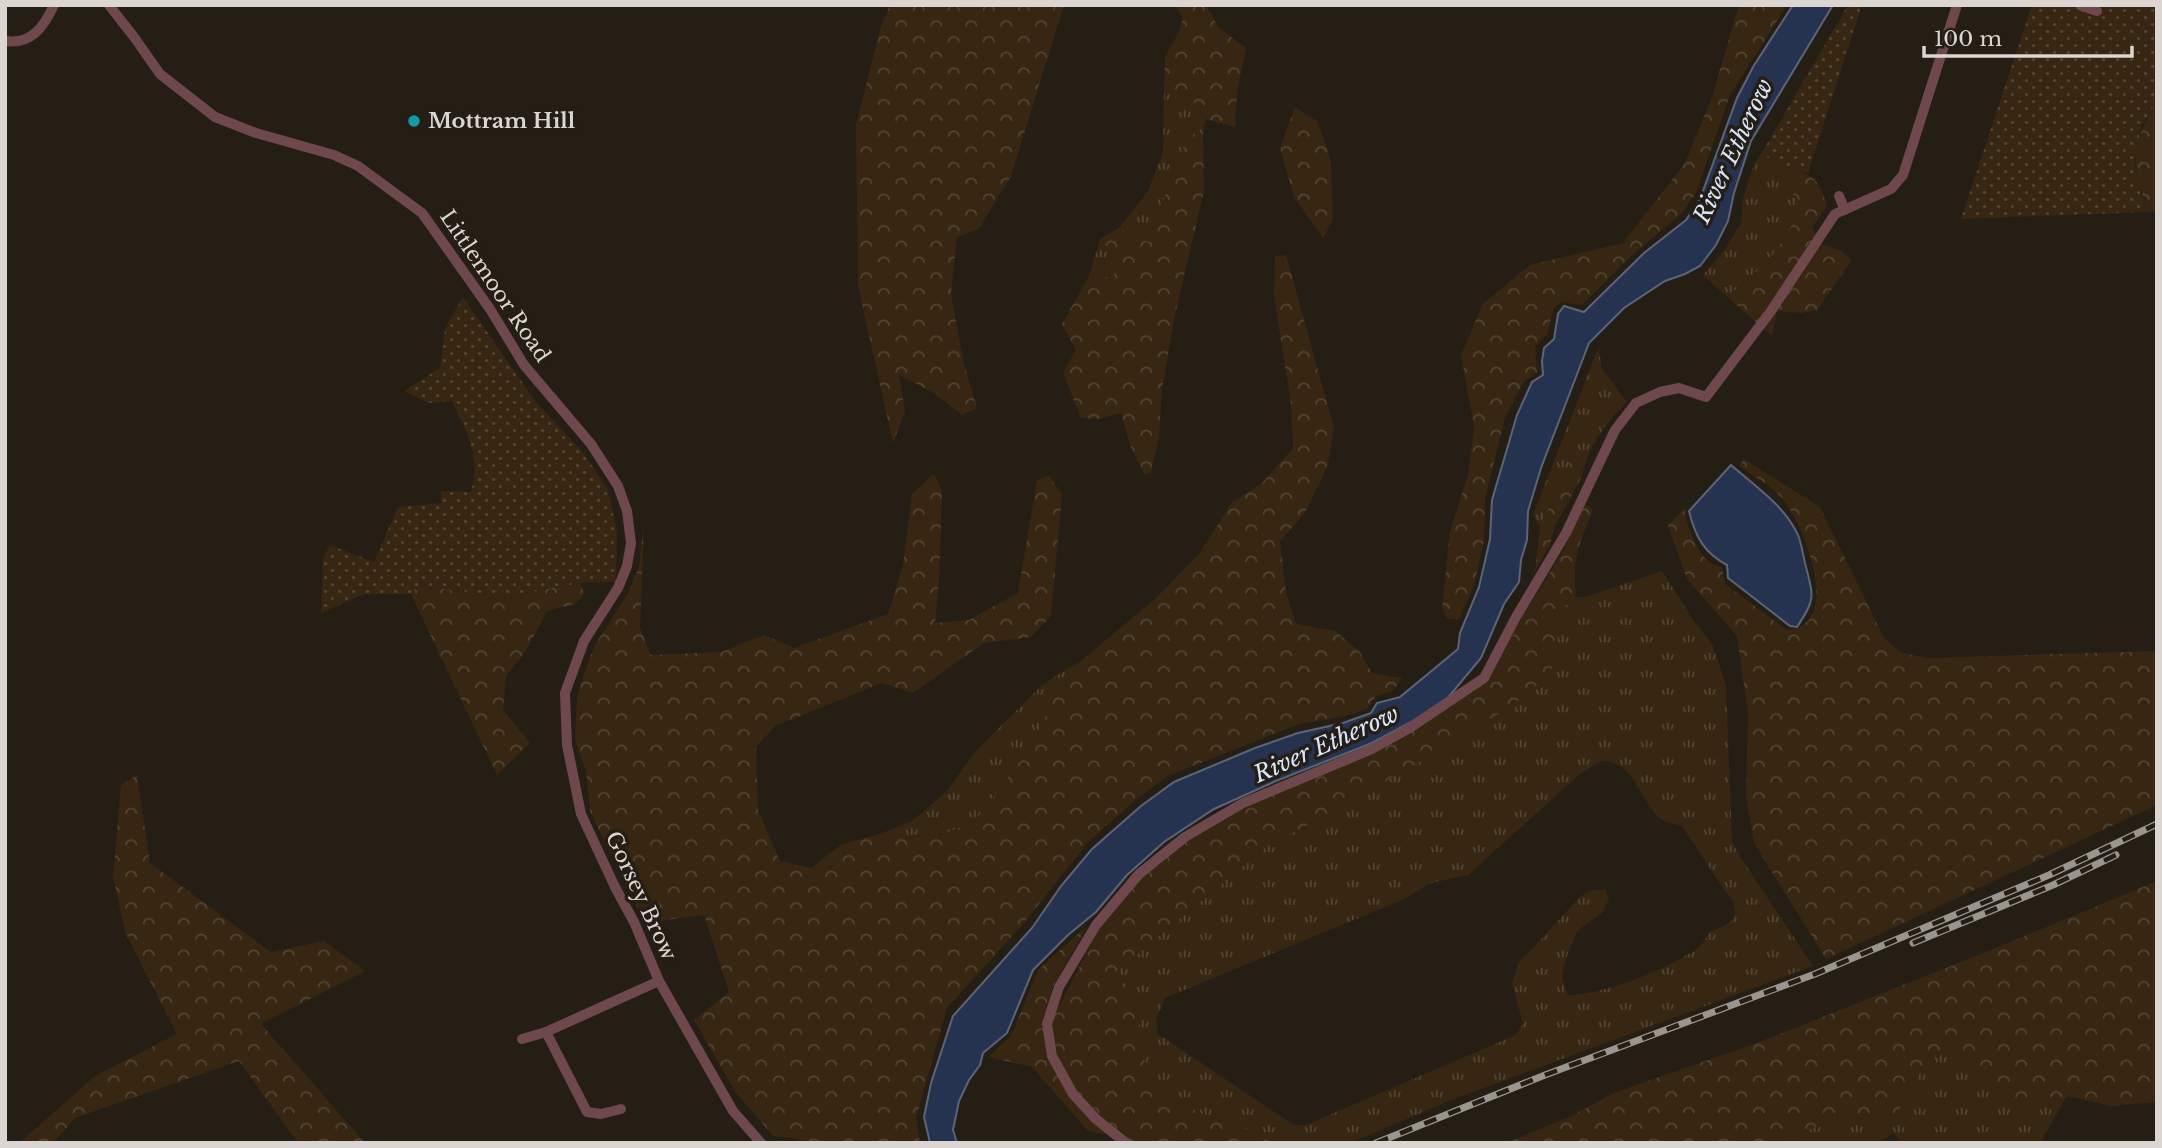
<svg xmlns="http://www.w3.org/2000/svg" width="2162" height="1148" viewBox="0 0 2162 1148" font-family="'Libre Baskerville',serif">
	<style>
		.grass { fill: url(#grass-tufts); fill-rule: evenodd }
		.forest { fill: url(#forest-crowns) }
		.garden { fill: url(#garden-dots) }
		.water { fill: #253351; stroke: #5c6477; stroke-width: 2 }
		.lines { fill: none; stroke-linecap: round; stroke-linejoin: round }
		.street { stroke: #6e484d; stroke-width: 10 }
		.rail-casing { stroke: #9a958e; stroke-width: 7 }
		.rail { stroke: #251e15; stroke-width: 4.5; stroke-dasharray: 13; stroke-linecap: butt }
		.culture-dot { fill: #0f9aa8; stroke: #251e15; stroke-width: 2.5 }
		.labels { text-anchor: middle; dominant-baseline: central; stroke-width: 7; stroke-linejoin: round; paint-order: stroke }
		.poi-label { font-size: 21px; font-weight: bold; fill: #dbd6d1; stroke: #251e15; text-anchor: start }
		.street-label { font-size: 21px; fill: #dbd6d1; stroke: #251e15 }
		.water-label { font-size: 23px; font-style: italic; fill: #d9e5fc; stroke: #251e15 }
	</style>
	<defs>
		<pattern id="grass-tufts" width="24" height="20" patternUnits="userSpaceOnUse" patternTransform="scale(1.75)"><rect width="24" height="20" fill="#372611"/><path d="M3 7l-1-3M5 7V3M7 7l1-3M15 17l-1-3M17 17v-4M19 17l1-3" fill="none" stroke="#534533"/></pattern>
		<pattern id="forest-crowns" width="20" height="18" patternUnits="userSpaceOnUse" patternTransform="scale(1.75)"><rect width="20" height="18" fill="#372611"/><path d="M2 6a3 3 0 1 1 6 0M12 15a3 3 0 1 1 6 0" fill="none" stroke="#534533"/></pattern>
		<pattern id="garden-dots" width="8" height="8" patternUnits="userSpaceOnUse" patternTransform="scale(1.75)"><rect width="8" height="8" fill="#372611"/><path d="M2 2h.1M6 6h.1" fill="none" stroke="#534533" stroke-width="1.8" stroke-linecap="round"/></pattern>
	</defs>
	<rect width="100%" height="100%" fill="#251e15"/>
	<g class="grass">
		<polygon points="1164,91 1188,95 1206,119 1203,132 1187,136 1148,242 1119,228 1148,191 1163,152"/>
		<path d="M 1761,154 L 1788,168 L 1779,174 L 1792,191 L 1799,208 C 1782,253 1762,267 1727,297 L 1703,275 L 1726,248 L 1741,223 L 1743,199 L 1754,163 Z"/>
		<polygon points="1100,239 1119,260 1113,279 1089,276"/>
		<path d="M 1599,346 L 1601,367 L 1627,402 C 1606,422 1588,447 1582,476 L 1571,460 L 1540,527 L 1533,515 Z"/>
		<path d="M 1662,571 L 1694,621 L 1713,646 L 1726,685 L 1732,841 L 1739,855 L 1813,966 L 1449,1101 L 1350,1143 L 1271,1143 L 1256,1131 L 1199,1113 L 1153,1083 L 1144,1060 L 1138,1033 L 1139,1009 L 1118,970 L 1268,845 L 1322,818 L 1433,754 L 1510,707 L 1551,674 L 1551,619 L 1576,597 L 1586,597 ZM 1602,761 C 1631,759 1640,797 1656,815 C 1663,822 1672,824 1682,826 L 1724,890 C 1737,902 1741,919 1722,927 C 1718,929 1714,929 1712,931 C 1706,935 1704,944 1698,948 C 1667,969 1605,995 1567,995 L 1562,976 L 1567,955 L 1578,930 L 1602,913 L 1609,899 L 1605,889 L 1593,890 L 1581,896 L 1518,964 L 1512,983 L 1523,1023 L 1516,1035 L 1306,1125 L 1294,1125 L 1158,1034 L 1156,1020 L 1165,998 L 1402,900 L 1431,883 L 1468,875 L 1581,773 Z"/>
		<polygon points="1082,660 1053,700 1031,747 975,821 944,834 902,838 880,834 912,821 946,792 975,752 1043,684"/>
		<polygon points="1931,1053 1973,1061 1989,1088 2021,1108 2067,1096 2040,1143 1901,1143 1894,1133 1878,1143 1786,1143 1788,1138 1839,1117 1893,1121"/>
	</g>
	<g class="forest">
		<polygon points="890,5 1064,5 1011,176 979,229 957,237 951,294 963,360 977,408 962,415 934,393 899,375 905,412 893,443 858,286 856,125 881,26"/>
		<polygon points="1175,5 1206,5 1219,28 1246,48 1237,93 1235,127 1206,119 1188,95 1164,91 1165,56 1179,32 1183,18"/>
		<polygon points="1739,5 1787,5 1730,95 1696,193 1680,215 1631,256 1582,305 1560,302 1553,311 1547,334 1535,347 1537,372 1524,382 1505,417 1485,499 1484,540 1474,586 1459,619 1447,619 1442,608 1450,531 1468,475 1474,427 1461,355 1483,304 1530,265 1623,243 1685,163 1712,97"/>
		<path d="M 2157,101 L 2157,211 L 2149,212 C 2129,166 2131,143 2157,101 Z"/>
		<polygon points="1295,107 1318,122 1331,161 1333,220 1323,238 1294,197 1280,148"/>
		<polygon points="1203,132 1204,191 1174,319 1162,389 1159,437 1151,472 1145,475 1130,445 1121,413 1098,419 1081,418 1063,373 1076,350 1062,324 1089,276 1113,278 1119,260 1100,239 1119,228 1148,242 1187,136"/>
		<path d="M 1788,168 C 1813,174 1820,180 1827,206 L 1812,227 L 1822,244 L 1841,251 L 1852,260 L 1817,310 L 1802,313 L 1777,311 L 1772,336 L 1727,297 C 1762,267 1782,253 1799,208 L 1792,191 L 1779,174 Z"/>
		<polygon points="1286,255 1334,428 1328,465 1305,513 1280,541 1286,591 1296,624 1335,631 1359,651 1372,673 1402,678 1393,691 1376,696 1367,709 1342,717 1299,724 1168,776 1138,798 1088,842 1024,923 947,1008 916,1118 920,1143 804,1143 797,1139 773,1136 734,1090 694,1020 729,992 704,915 644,923 590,811 586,771 575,740 577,698 585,671 595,645 627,595 639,567 644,522 640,628 651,655 721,652 764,635 794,648 888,614 903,565 912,494 934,474 942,491 939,580 935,623 969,620 1018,593 1037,480 1049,476 1062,494 1051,616 1031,637 984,643 913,693 882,683 775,726 756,747 758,810 780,861 811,868 842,844 880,834 902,838 944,834 975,821 1031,747 1053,700 1082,660 1156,598 1199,554 1232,502 1262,483 1293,448 1291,404 1274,296 1275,256"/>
		<polygon points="1571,459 1582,476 1554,528 1550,545 1535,571 1540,527"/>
		<path d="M 1744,459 L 1820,507 L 1884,638 L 1902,653 L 1928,658 L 2157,651 L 2157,805 L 1826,959 L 1754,843 L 1746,796 L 1748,714 L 1737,636 L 1687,579 L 1668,525 L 1684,509 C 1688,529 1699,564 1722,567 L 1725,584 L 1787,630 C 1845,627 1803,519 1779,495 C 1768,484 1752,475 1739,466 Z"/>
		<path d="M 1585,504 L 1593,510 C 1579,544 1572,559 1576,597 L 1551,619 L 1558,637 L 1551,674 L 1510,707 L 1433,754 L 1322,818 L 1268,845 L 1118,970 L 1139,1009 L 1138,1033 L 1144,1060 L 1153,1083 L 1199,1113 L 1256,1131 L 1271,1143 L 1128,1143 L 1115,1133 L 1101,1134 L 1087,1130 L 1032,1067 L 988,1057 L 1011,1036 L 1038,970 L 1087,926 L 1052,988 L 1055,1014 L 1101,925 L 1142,876 L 1186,840 L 1246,805 L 1312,779 L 1487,682 L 1524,614 L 1562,553 Z"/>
		<polygon points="581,583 584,593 576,604 547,611 526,651 506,676 503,710 530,743 497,775 411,594 418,585 502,597"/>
		<polygon points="137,775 150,863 271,952 324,941 365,971 261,1024 365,1143 298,1143 239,1061 75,1118 53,1143 19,1143 95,1076 177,1034 125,932 113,877 121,785"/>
		<polygon points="2157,881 2157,1102 2111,1106 2067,1096 2021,1108 1989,1088 1973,1061 1931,1053 1893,1121 1839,1117 1788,1138 1786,1143 1506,1143 1569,1117 1616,1092 1757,1043 1986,952"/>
	</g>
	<g class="garden">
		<polygon points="1848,5 1862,5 1808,173 1788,168 1761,154"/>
		<polygon points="2032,5 2157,5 2157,101 2141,127 2134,162 2141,195 2149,212 1961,219"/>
		<path d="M 463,297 L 535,401 L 581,450 L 608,489 L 617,532 L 616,582 L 581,583 L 502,597 L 419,585 L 411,594 L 364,594 L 321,613 L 323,559 L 330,545 L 374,562 L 398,507 L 441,503 L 441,491 L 471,492 C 481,456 467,433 452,401 L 428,403 L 404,391 L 440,368 L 445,328 Z"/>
	</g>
	<g class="water">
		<polygon points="1793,5 1833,5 1751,141 1734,193 1728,221 1716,245 1700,266 1685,274 1665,281 1624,308 1589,343 1541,468 1528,511 1527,540 1521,560 1519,582 1504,604 1481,658 1441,706 1372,743 1276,781 1214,809 1164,842 1127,875 1096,912 1068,935 1033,970 1007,1033 983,1053 980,1065 969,1080 959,1101 953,1130 957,1143 930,1143 924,1117 931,1083 953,1016 1032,928 1061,886 1092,849 1141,806 1174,782 1255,748 1298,733 1343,723 1371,713 1377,703 1400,697 1458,649 1460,633 1479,587 1490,539 1492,500 1517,415 1532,382 1543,375 1542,361 1544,348 1554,339 1558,314 1564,306 1584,312 1644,253 1686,220 1700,199 1737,98 1753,67"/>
		<path d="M 1731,465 C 1755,486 1784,505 1798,535 C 1802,545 1803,556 1806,567 C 1814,598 1815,600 1797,627 L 1790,626 L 1728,578 L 1727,565 C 1704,553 1695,536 1689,511 Z"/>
	</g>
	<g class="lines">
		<g class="street">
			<polyline points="109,5 134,37 160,74 215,117 256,133 334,155 358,166 422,213 490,309 524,365 591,444 618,486 627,511 631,543 627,566 618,588 584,641 565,693 567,745 581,814 615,887 634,922 659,981 733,1111 761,1143"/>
			<polyline points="2080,5 2097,11"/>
			<path d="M 5,41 C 31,45 44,27 54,5"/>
			<polyline points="1839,196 1845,210"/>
			<polyline points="546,1032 587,1112 601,1114 621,1109"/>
			<polyline points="522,1039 546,1032 659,981"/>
			<polyline points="1126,1143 1096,1119 1073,1094 1052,1056 1047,1024 1059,987 1096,925 1139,874 1185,837 1243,803 1372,749 1408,729 1484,678 1516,617 1566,533 1615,430 1636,403 1660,392 1679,388 1706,397 1771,311 1835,214 1891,189 1903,175 1957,5"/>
		</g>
		<g class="rail-casing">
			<g id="rail">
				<polyline points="1913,943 2053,885 2116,855"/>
				<polyline points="1376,1143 1545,1075 1815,974 2049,875 2157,824"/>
			</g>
		</g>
		<use href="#rail" class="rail"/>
	</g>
	<circle class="culture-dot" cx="414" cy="121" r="7"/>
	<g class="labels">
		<g class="poi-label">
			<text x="428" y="121">Mottram Hill</text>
		</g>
		<g class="street-label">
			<text transform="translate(495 286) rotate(56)">Littlemoor Road</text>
			<text transform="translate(641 896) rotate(65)">Gorsey Brow</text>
		</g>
		<g class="water-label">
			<text transform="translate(1733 151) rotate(-65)">River Etherow</text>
			<text transform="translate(1326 744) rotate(-24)">River Etherow</text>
		</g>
	</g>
	<rect width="2162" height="1148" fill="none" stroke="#dbd6d1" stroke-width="14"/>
	<path d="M1924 46v10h208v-10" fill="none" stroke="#dbd6d1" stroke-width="3.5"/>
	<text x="1934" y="46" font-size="21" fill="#dbd6d1" stroke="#251e15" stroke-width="5" paint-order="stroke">100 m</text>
</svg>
